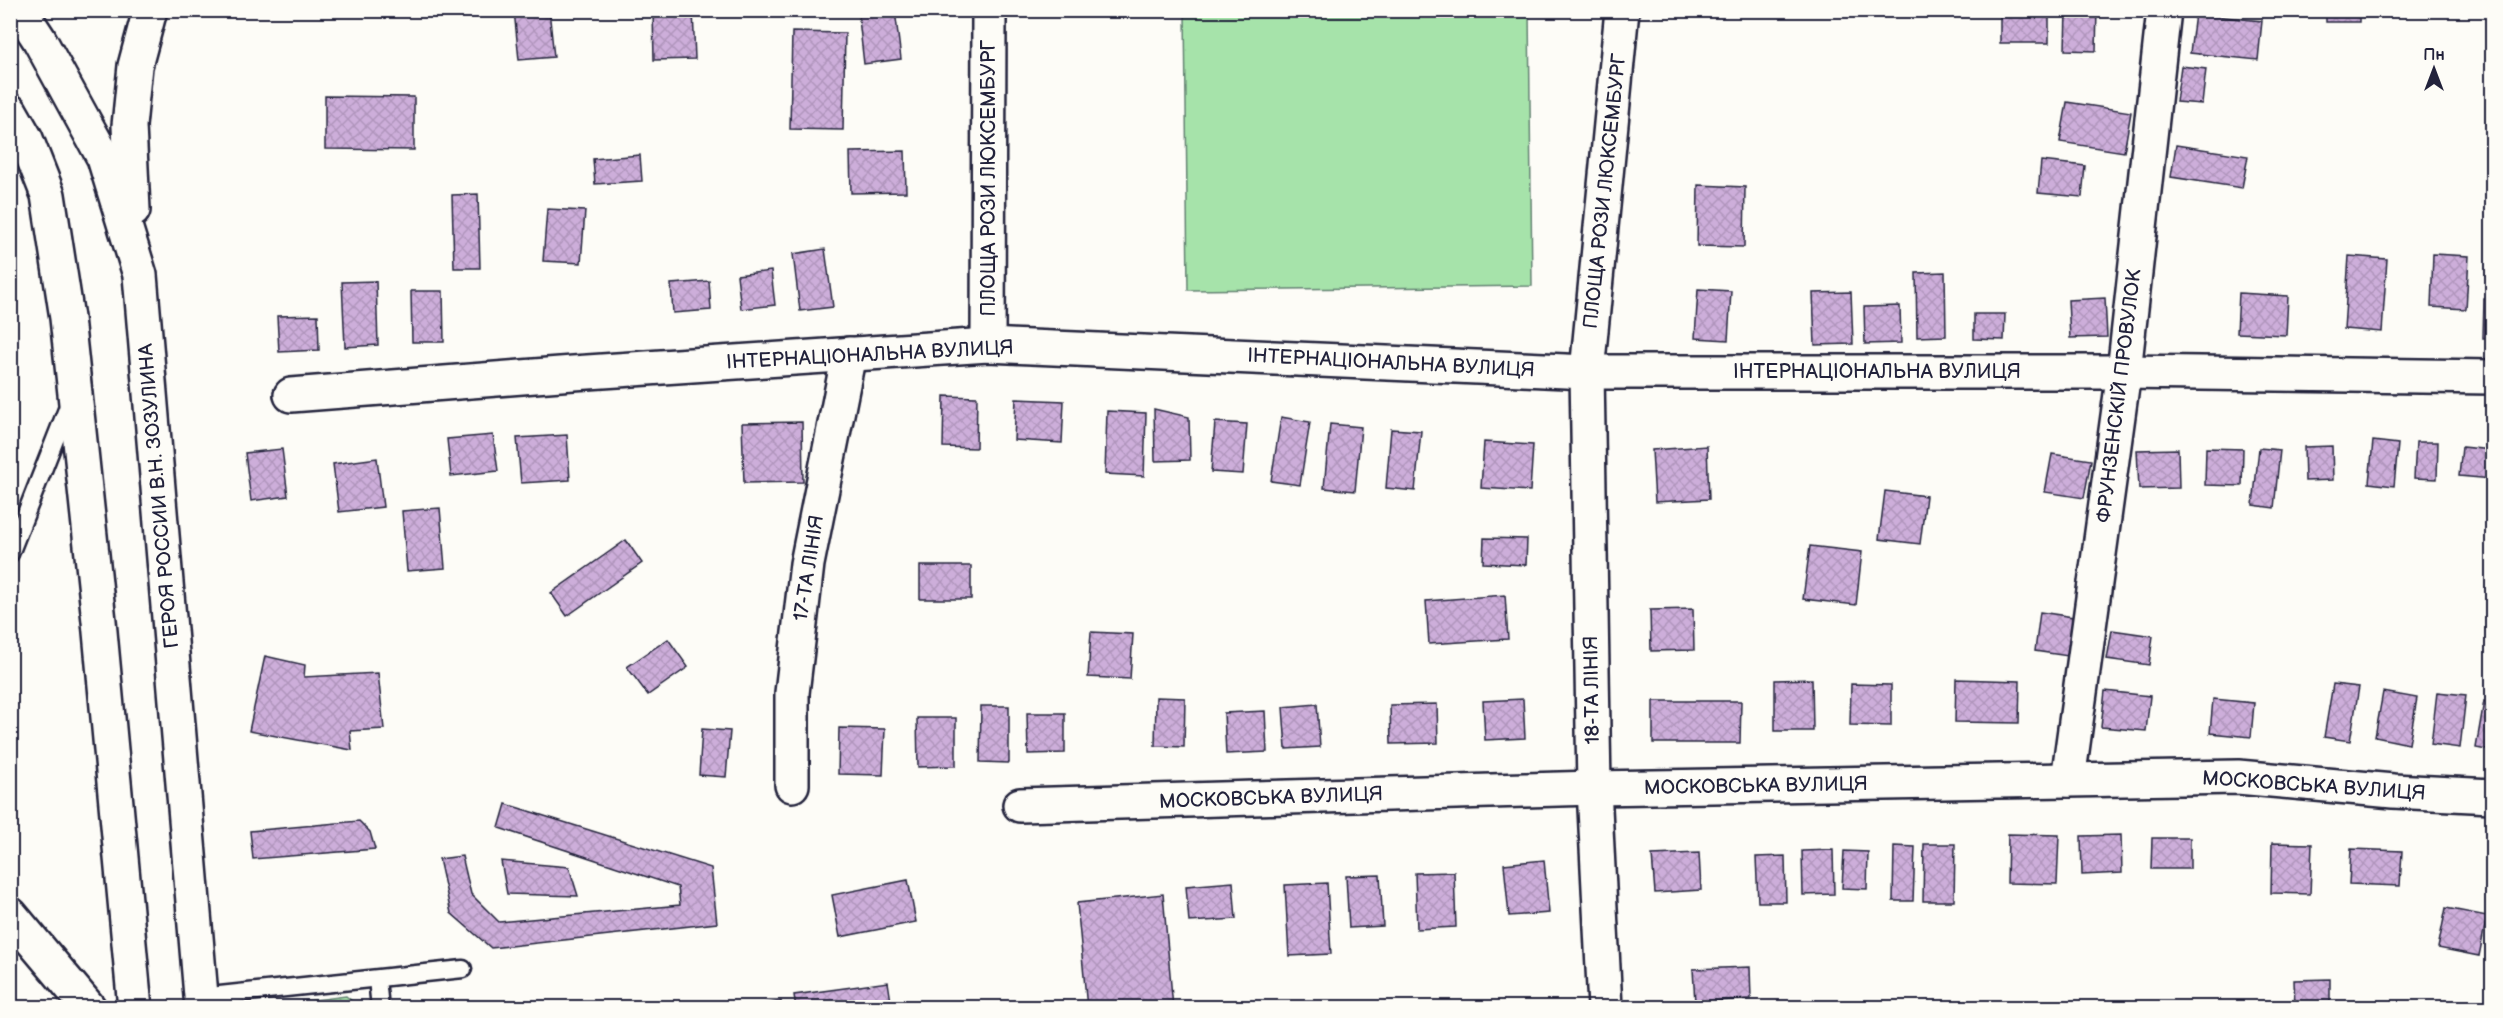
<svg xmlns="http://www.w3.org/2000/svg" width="2503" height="1018" viewBox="0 0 2503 1018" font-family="'Balsamiq Sans',sans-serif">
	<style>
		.grass { fill: url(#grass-dots); stroke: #648272; stroke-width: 1.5 }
		.park { fill: #a6e3aa; stroke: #648272; stroke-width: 1.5 }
		.building { fill: url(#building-cross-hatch); stroke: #22223b; stroke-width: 1.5 }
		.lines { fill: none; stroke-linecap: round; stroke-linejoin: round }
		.lane-casing { stroke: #22223b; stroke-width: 21 }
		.street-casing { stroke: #22223b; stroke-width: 38 }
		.secondary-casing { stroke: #22223b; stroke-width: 38 }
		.lane { stroke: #fdfcf7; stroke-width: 16 }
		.street { stroke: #fdfcf7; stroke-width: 33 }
		.secondary { stroke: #fdfcf7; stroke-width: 33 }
		.labels { text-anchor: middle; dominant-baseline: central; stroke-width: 4.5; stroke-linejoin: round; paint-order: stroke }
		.street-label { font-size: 20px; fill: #22223b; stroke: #fdfcf7 }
	</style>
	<defs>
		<pattern id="grass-dots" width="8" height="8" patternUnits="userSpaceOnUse" patternTransform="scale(1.5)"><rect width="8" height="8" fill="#a6e3aa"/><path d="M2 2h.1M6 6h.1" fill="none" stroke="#8fc293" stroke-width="1.8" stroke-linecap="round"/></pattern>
		<pattern id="building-cross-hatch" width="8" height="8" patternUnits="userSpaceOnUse" patternTransform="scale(1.5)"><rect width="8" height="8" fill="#cdaeda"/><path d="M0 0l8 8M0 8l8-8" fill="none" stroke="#b095bc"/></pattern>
	</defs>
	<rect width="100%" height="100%" fill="#fdfcf7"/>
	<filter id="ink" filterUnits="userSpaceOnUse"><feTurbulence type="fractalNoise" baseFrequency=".0167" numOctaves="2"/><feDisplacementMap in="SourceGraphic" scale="12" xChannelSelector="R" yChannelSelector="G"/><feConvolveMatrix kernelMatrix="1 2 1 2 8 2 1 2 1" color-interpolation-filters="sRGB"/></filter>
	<g filter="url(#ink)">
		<polygon class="grass" points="346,996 359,1007 262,1007"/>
		<polygon class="park" points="1185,11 1529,11 1532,286 1188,290"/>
		<g class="building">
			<polygon points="514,10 549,10 554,57 519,60"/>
			<polygon points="653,10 693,10 695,59 654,60"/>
			<polygon points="858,10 895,10 901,59 864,64"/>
			<rect x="2000" y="10" width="49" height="33"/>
			<polygon points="2066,10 2097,10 2096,51 2065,50"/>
			<rect x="2326" y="10" width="33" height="12"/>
			<polygon points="2195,14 2262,21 2258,60 2190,53"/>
			<polygon points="792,32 845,33 843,130 790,129"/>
			<polygon points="2181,66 2206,69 2202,104 2176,102"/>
			<polygon points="325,96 414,97 414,150 325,149"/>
			<polygon points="2067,102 2131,112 2124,152 2060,142"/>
			<polygon points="2176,145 2248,156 2242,188 2171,177"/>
			<polygon points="905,151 906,192 851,193 850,152"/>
			<polygon points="640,155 642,181 595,184 593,159"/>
			<polygon points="2041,161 2085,166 2082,197 2038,193"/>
			<polygon points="1698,185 1745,187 1744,247 1697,246"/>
			<polygon points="478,194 480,268 454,268 452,195"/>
			<polygon points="547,209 585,211 581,263 543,261"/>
			<polygon points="825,249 833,307 800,311 793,254"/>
			<polygon points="2433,254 2469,256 2466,309 2431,307"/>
			<polygon points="2349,256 2387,259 2382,332 2344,329"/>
			<polygon points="771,271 775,305 741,309 737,275"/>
			<polygon points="1945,272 1946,336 1917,337 1916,273"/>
			<polygon points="376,281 378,345 345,347 342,282"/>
			<polygon points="709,281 711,310 673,313 671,284"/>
			<polygon points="1698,289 1731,291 1728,340 1695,338"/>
			<polygon points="411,291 443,291 444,342 412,342"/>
			<polygon points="1851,292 1853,344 1815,345 1813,293"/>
			<polygon points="2239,293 2288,296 2286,335 2237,333"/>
			<polygon points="2105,298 2107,337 2070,338 2068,300"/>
			<polygon points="2484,299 2492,299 2492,338 2483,338"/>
			<polygon points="1900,306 1901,343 1865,344 1864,307"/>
			<polygon points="1974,314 2005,314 2004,340 1974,339"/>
			<polygon points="318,315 319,350 279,352 277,316"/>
			<polygon points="944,396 977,397 976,448 943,447"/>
			<polygon points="1016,399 1064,401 1062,443 1014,440"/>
			<polygon points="1154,409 1189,417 1190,460 1155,461"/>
			<polygon points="1107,411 1146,413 1144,476 1105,474"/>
			<polygon points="1281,417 1310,422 1300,485 1271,481"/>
			<polygon points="802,422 803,482 744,483 742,423"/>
			<polygon points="1215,422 1247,424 1243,474 1211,472"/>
			<polygon points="1330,424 1361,427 1355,491 1324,488"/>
			<polygon points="1391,429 1421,431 1415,491 1386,488"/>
			<polygon points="493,435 498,471 451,476 447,439"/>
			<polygon points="567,435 570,480 521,483 517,438"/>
			<polygon points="2373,441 2398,444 2394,486 2369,483"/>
			<polygon points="1484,442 1533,445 1530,491 1481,488"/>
			<polygon points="2416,442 2438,442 2437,479 2414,478"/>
			<polygon points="1707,446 1709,499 1655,502 1652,450"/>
			<polygon points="2332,446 2333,480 2305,481 2304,447"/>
			<polygon points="2462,447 2492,450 2492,479 2459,476"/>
			<polygon points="2206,448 2243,449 2242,486 2205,485"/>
			<polygon points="2259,448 2280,450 2274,508 2253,505"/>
			<polygon points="282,449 288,496 251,501 245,453"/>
			<polygon points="2178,449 2179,488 2139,489 2137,450"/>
			<polygon points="2052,454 2091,460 2084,498 2045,492"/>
			<polygon points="377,458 383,507 339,512 333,464"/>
			<polygon points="1885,491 1926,496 1920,544 1879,539"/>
			<polygon points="440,508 445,568 407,571 402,511"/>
			<polygon points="1484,538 1527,539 1526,565 1483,563"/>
			<polygon points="626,540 642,563 567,616 551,593"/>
			<polygon points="1810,546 1862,552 1856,605 1803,599"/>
			<rect x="920" y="566" width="51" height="33"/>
			<polygon points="1505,595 1508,639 1429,644 1426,601"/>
			<polygon points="1693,609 1694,650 1651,651 1650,610"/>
			<polygon points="2040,612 2073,617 2068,656 2035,651"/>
			<polygon points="2112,630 2153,636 2149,665 2107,659"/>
			<polygon points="1091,632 1133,634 1130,679 1088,677"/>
			<polygon points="668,639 688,667 648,695 627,667"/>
			<polygon points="265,656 305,665 304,677 378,673 384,729 350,731 352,750 249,731"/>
			<polygon points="1812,679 1813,731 1775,731 1775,680"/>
			<polygon points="1956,679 2020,681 2019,723 1955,722"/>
			<polygon points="1851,684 1891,685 1891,726 1850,725"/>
			<polygon points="2333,684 2359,687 2350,741 2324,737"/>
			<polygon points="2105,691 2150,696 2146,731 2101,727"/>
			<polygon points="2383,692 2417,698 2409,744 2375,737"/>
			<polygon points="2437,692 2466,695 2460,748 2431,744"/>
			<polygon points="1156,697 1185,698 1184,747 1155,746"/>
			<polygon points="1523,699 1525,738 1485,740 1483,701"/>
			<polygon points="2213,699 2254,703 2251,737 2210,733"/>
			<polygon points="1653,701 1741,701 1740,743 1653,743"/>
			<polygon points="2484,701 2492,703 2492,751 2476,748"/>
			<polygon points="1317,704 1320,747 1286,749 1283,707"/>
			<polygon points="1437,704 1438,743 1391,744 1390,705"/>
			<polygon points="981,706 1009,706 1009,763 980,762"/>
			<polygon points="1265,711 1267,752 1226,754 1224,713"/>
			<polygon points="1027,713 1065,713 1065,753 1028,754"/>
			<polygon points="917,718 956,718 956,766 918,767"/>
			<polygon points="839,728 885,729 883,775 838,774"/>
			<polygon points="702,729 730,731 726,777 699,775"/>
			<polygon points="506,804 711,868 717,923 491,948 451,913 439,859 462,856 471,894 499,922 680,905 678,887 499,828"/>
			<polygon points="359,821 370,832 375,849 253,859 250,831"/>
			<polygon points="2008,834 2059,835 2057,884 2007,883"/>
			<polygon points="2121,835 2122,873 2082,875 2081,836"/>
			<polygon points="2152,838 2190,838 2190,869 2151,869"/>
			<polygon points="2272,843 2312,844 2310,894 2271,893"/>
			<polygon points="1924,844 1955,844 1954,901 1923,901"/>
			<polygon points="1894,846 1915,847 1913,901 1893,901"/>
			<polygon points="2351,849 2402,851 2400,886 2349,884"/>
			<polygon points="1833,850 1834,894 1803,895 1802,851"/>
			<polygon points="1844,851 1868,852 1867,889 1842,888"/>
			<polygon points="1699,853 1701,890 1655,893 1652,855"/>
			<polygon points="1785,856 1786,902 1758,902 1756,857"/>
			<polygon points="1544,860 1549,913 1509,916 1504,864"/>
			<polygon points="501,861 569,867 578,896 507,894"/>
			<polygon points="1454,872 1456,927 1417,929 1415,873"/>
			<polygon points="1380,875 1383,926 1349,928 1346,876"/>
			<polygon points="908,880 916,922 840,937 832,895"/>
			<polygon points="1233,882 1236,919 1189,922 1186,886"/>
			<polygon points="1327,883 1331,954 1289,956 1285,885"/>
			<polygon points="1163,894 1173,1008 1087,1008 1077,903"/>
			<polygon points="2446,908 2487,916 2479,956 2438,948"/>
			<polygon points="1750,967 1751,999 1695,1002 1693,969"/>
			<polygon points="2330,979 2330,1008 2295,1008 2294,980"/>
			<polygon points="888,982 892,1008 796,1008 794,995"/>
			<polygon points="781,1001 782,1008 735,1008"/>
		</g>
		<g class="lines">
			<g class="lane-casing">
				<g id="lane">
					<polyline points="10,554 69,404"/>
					<polyline points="377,979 380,1008"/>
					<polyline points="201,997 463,969"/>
				</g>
			</g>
			<g class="street-casing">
				<g id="street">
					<polyline points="988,345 989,10"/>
					<polyline points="291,395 573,373 988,345 1587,372 2124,372 2492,377"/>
					<polyline points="2068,780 2124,372 2164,10"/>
					<polyline points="792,785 792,693 807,564 849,354"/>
					<polyline points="1020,805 1594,788 2238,777 2393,791 2492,796"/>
					<polyline points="10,914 89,1008"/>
					<polyline points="1605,1008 1594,788 1587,372 1622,10"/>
				</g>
			</g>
			<g class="secondary-casing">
				<g id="secondary">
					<polyline points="20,10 39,39 104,158 140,275 202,1008"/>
					<polyline points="10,111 26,139 48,195 67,318 99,621 135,1008"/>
					<polyline points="133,210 129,126 135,66 150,10"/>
				</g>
			</g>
			<use href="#lane" class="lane"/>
			<use href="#street" class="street"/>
			<use href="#secondary" class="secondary"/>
		</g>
	</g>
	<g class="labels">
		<g class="street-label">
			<text transform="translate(989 178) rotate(-90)">ПЛОЩА РОЗИ ЛЮКСЕМБУРГ</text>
			<text transform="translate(1605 191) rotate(-84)">ПЛОЩА РОЗИ ЛЮКСЕМБУРГ</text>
			<text transform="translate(870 355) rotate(-3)">ІНТЕРНАЦІОНАЛЬНА ВУЛИЦЯ</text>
			<text transform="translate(1391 363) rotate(3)">ІНТЕРНАЦІОНАЛЬНА ВУЛИЦЯ</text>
			<text x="1877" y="372">ІНТЕРНАЦІОНАЛЬНА ВУЛИЦЯ</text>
			<text transform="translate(2119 396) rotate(-83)">ФРУНЗЕНСКІЙ ПРОВУЛОК</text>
			<text transform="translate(159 496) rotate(-95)">ГЕРОЯ РОССИИ В.Н. ЗОЗУЛИНА</text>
			<text transform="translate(809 568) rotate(-81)">17-ТА ЛІНІЯ</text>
			<text transform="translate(1592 690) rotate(-91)">18-ТА ЛІНІЯ</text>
			<text transform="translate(1756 786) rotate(-1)">МОСКОВСЬКА ВУЛИЦЯ</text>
			<text transform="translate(2314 786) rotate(4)">МОСКОВСЬКА ВУЛИЦЯ</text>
			<text transform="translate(1271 798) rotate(-2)">МОСКОВСЬКА ВУЛИЦЯ</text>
		</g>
	</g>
	<rect width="2503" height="1018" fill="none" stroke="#fdfcf7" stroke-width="36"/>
	<rect x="18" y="18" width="2467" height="982" fill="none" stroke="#22223b" stroke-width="2" filter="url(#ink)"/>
	<g transform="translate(2434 69)" stroke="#fdfcf7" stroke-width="4.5" paint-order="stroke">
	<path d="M0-4.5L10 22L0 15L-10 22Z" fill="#22223b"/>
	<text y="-9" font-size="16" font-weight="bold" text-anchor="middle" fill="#22223b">Пн</text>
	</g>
</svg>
